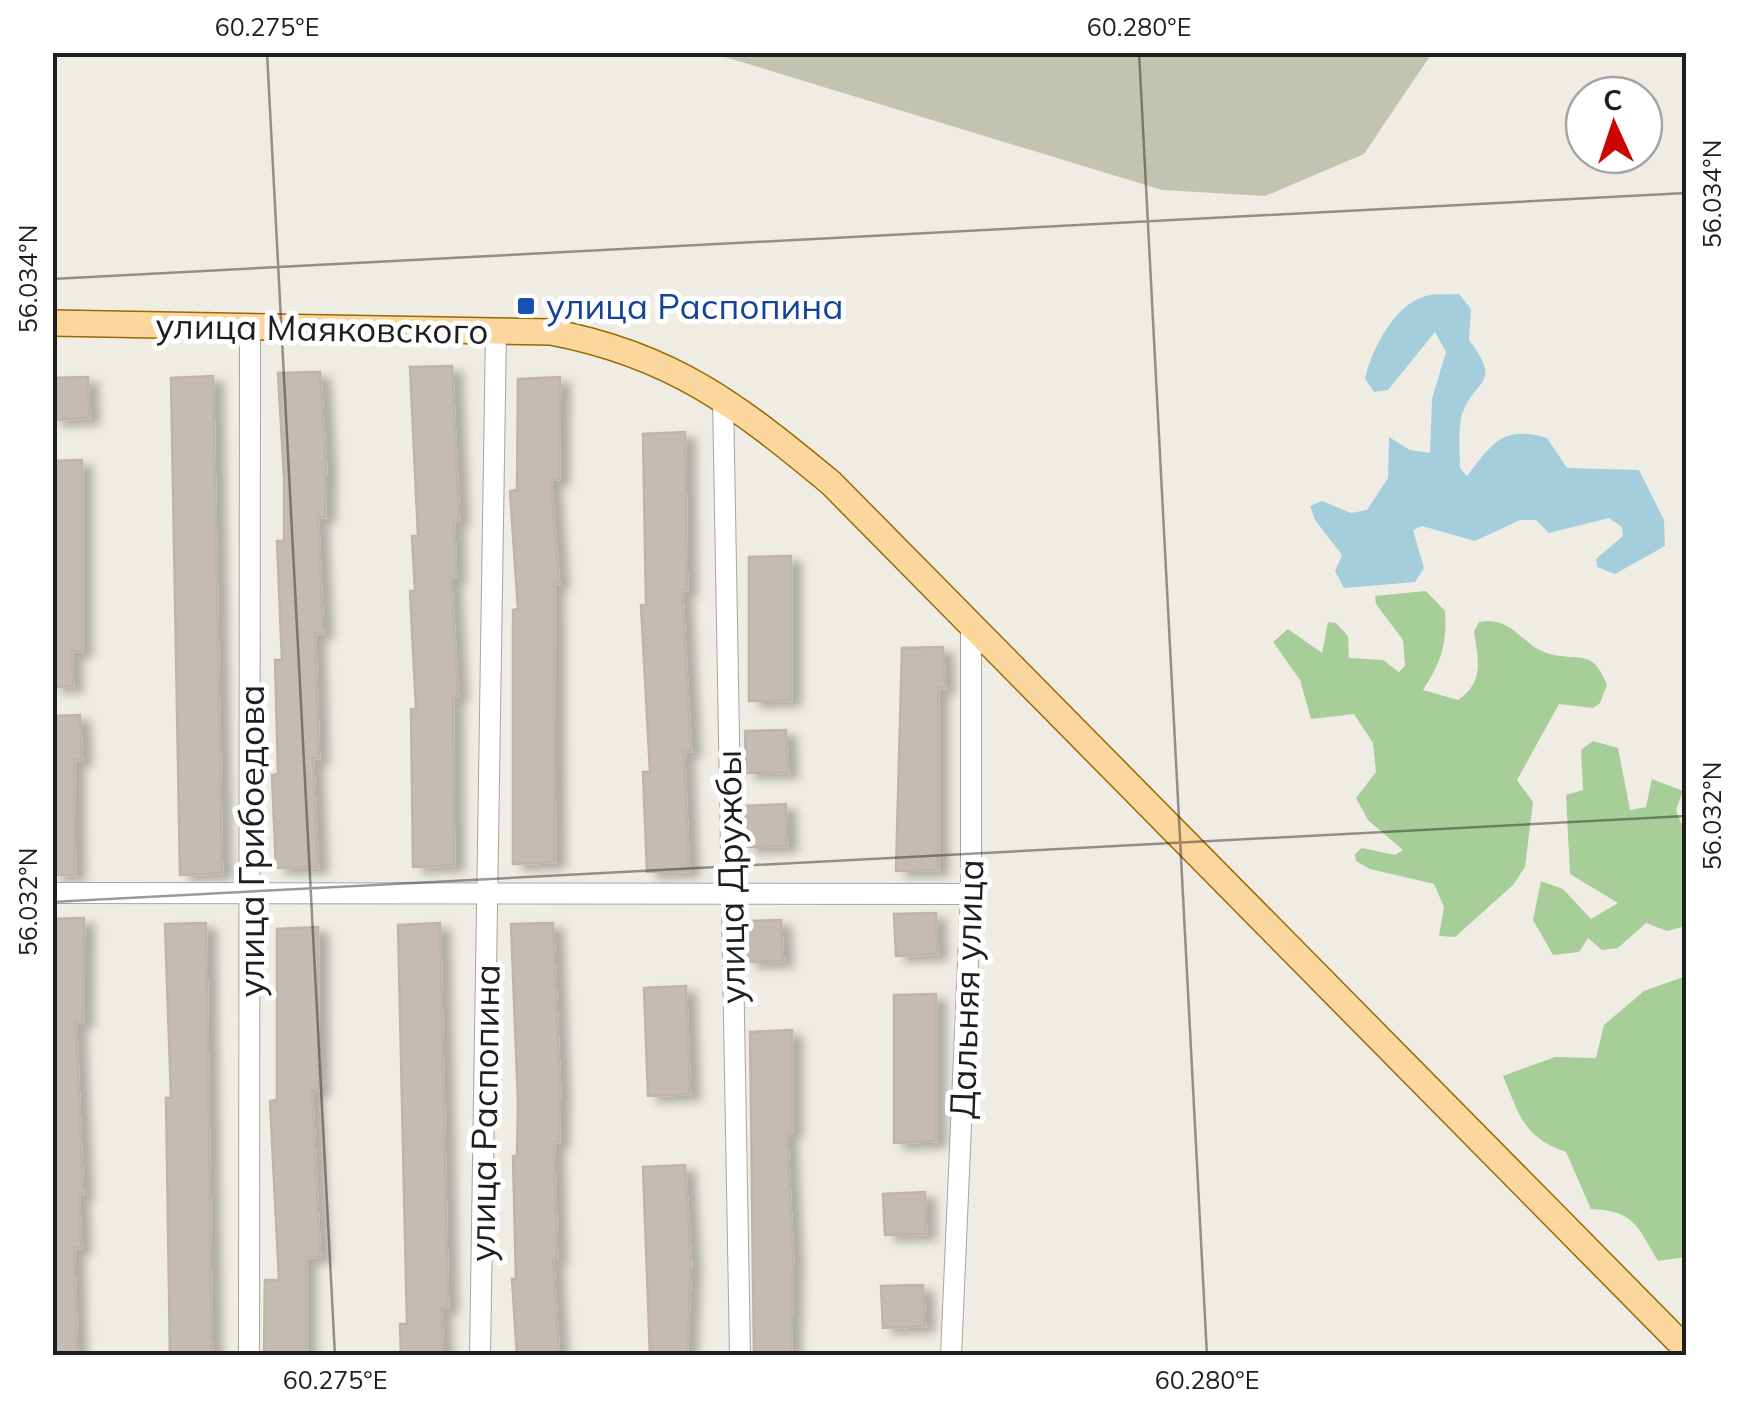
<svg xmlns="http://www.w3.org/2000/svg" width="1739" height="1408" viewBox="0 0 1739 1408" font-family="Mulish,sans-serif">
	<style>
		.construction { fill: #c3c4b0 }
		.forest { fill: #a7ce99 }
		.water { fill: #a5cedd }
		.building { fill: #c4bcb4; stroke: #c1b3a7; stroke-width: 2.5; filter: url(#shadow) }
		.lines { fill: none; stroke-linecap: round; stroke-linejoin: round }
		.minor-casing { stroke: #a5a5a5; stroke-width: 22 }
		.major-casing { stroke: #986a01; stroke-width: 28 }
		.minor { stroke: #fff; stroke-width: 20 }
		.major { stroke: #fbd69d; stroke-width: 25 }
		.ticks { fill: none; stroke: #1e1e1e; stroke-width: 2.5; stroke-opacity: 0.45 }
		.transit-dot { fill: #1a4fb4; stroke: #fff; stroke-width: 4 }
		.labels { text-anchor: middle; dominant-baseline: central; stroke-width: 10; stroke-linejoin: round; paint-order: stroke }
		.transit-label { font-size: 35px; fill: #164399; stroke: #fff; text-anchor: start }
		.street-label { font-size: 35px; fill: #1e1e1e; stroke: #fff }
		.neatline { fill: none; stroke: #1e1e1e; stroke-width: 4 }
		.ticks-label { font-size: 25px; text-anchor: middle; fill: #1e1e1e }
	</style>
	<defs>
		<filter id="shadow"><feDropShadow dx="10" dy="6" stdDeviation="5" flood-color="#0004"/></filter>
	</defs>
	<rect width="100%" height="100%" fill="#efece4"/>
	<polygon class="construction" points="712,53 1432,53 1364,154 1265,196 1162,190"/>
	<g class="forest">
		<path d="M 1426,591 L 1445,611 C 1447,645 1441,662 1423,690 L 1458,700 C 1485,681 1478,661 1474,631 L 1479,622 C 1513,615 1522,647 1550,654 C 1580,662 1592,647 1607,685 L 1600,703 L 1593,708 L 1559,704 L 1517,780 L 1533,802 L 1525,867 L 1513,885 L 1455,937 L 1439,936 L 1444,907 L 1434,884 L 1370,869 L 1356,861 L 1355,854 L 1362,848 L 1395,855 L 1403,850 L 1368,820 L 1356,798 L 1376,772 L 1373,743 L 1354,714 L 1311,719 L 1300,680 L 1273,642 L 1288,629 L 1322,653 L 1328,622 L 1336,623 L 1348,636 L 1349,658 L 1383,660 L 1399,672 L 1405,666 L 1403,640 L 1376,604 L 1375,596 Z"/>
		<polygon points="1593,741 1618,748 1630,810 1646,807 1652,779 1683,791 1676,810 1686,836 1686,926 1667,931 1646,923 1618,948 1602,950 1588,938 1579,952 1553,955 1533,920 1541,881 1563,889 1591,919 1618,903 1570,874 1566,795 1583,790 1581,750"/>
		<path d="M 1686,976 L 1686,1257 L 1658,1261 C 1637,1226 1635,1211 1591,1209 L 1566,1152 C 1523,1137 1520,1116 1503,1076 L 1555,1057 L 1596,1058 L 1604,1025 L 1644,991 Z"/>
	</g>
	<path class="water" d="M 1459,294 L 1471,309 L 1469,340 C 1505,387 1472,378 1461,418 C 1458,433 1460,453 1460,468 L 1467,476 C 1493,443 1502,425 1547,438 L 1567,468 L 1639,470 L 1664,520 L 1665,546 L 1615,574 L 1597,567 L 1596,559 L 1623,536 L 1622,527 L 1609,518 L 1549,533 L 1536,520 L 1520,520 L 1475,541 L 1422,526 L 1413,530 L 1424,568 L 1415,582 L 1344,588 L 1335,571 L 1342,555 L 1315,520 L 1310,506 L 1322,501 L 1351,513 L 1367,510 L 1388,478 L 1389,437 L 1410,450 L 1430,453 L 1432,399 L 1446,352 L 1435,332 L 1388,390 L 1374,392 L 1365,379 C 1371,351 1394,304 1426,296 C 1436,293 1449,295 1459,294 Z"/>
	<g class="building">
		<polygon points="452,366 459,520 454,520 456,576 451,576 458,696 453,696 454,865 413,867 411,709 416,709 410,591 415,591 412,536 418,536 410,367"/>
		<polygon points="320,372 326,464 325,517 318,517 323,633 315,633 319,758 313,758 318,867 276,868 272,775 278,774 275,660 282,660 277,541 284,541 284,477 278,373"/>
		<polygon points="213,376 222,873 180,875 171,378"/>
		<polygon points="88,377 89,418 52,420 52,378"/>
		<polygon points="560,377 559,479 551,480 559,583 554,583 555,862 513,864 513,610 518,609 510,491 517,490 518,379"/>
		<polygon points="685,432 687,590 682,590 691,751 684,751 689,871 647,872 643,772 650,772 641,605 646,605 643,434"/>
		<polygon points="82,460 82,651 72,651 73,686 52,687 52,461"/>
		<polygon points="791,556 791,700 749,701 749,557"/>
		<polygon points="943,647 945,688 938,688 938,870 896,871 902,648"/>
		<polygon points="80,715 82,760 74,760 75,875 52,875 52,716"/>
		<polygon points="786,730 788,772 746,773 745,731"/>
		<polygon points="786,804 787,846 745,847 744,806"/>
		<polygon points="936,913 937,954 896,956 894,914"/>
		<polygon points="84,918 83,1022 76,1022 83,1194 79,1194 81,1248 74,1248 77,1356 52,1356 52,919"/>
		<polygon points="781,920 783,961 747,962 746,921"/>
		<polygon points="206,923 212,1356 170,1356 166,1098 171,1098 165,924"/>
		<polygon points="440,923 448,1307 441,1308 443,1356 401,1356 400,1324 407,1324 398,925"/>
		<polygon points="553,923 560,1087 559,1142 554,1142 557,1258 553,1259 559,1356 517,1356 512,1279 516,1279 513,1156 517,1156 518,1102 511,924"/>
		<polygon points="318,927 319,1090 312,1091 320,1257 306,1257 306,1356 264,1356 265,1280 279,1280 270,1101 277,1100 277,929"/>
		<polygon points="686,986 690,1094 648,1096 644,988"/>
		<polygon points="936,994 936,1141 894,1143 894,995"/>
		<polygon points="792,1030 792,1132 787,1132 793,1256 791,1356 754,1356 750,1032"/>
		<polygon points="685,1165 691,1263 687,1356 650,1356 643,1167"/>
		<polygon points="925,1192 926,1234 885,1235 883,1194"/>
		<polygon points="923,1285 925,1326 883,1328 881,1286"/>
	</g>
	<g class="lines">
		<g class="minor-casing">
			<g id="minor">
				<polyline points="723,398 740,1356"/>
				<polyline points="52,893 971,894"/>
				<polyline points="249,1356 250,326"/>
				<polyline points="480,1356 496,330"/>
				<polyline points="951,1356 971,894 971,622"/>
			</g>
		</g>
		<g class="major-casing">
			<path id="major" d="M 52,323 L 551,332 C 673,355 738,406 831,483 L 1686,1349"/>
		</g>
		<use href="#minor" class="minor"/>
		<use href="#major" class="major"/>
	</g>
	<path class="ticks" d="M 267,52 L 335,1356M 1139,52 L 1207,1356M 52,279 L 1686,193M 52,902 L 1686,816"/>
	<rect class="transit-dot" x="516" y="296" width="20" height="20" rx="5"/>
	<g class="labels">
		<g class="transit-label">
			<text x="546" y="306">улица Распопина</text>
		</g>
		<g class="street-label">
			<text transform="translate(322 328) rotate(1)">улица Маяковского</text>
			<text transform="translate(251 841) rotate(-90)">улица Грибоедова</text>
			<text transform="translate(730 877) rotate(-91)">улица Дружбы</text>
			<text transform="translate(966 989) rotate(-88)">Дальняя улица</text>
			<text transform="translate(484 1113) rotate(-89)">улица Распопина</text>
		</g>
	</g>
	<rect width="1739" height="1408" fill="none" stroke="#ffffff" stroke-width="110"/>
	<g transform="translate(1614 125) rotate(357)"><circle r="48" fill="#ffffff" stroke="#a5a5a5" stroke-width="2.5"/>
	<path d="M0-8L18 38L0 25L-18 38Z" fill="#cc0701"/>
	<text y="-15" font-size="28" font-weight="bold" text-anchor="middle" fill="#1e1e1e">С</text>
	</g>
	<rect x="55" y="55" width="1629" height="1298" class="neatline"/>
	<g class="ticks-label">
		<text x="267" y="36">60.275°E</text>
		<text x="1139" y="36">60.280°E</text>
		<text transform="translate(1712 194) rotate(-90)" y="9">56.034°N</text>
		<text transform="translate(28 279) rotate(-90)" y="9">56.034°N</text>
		<text transform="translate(1712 816) rotate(-90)" y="9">56.032°N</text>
		<text transform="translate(28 902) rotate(-90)" y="9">56.032°N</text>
		<text x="335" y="1389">60.275°E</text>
		<text x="1207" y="1389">60.280°E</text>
	</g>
</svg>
